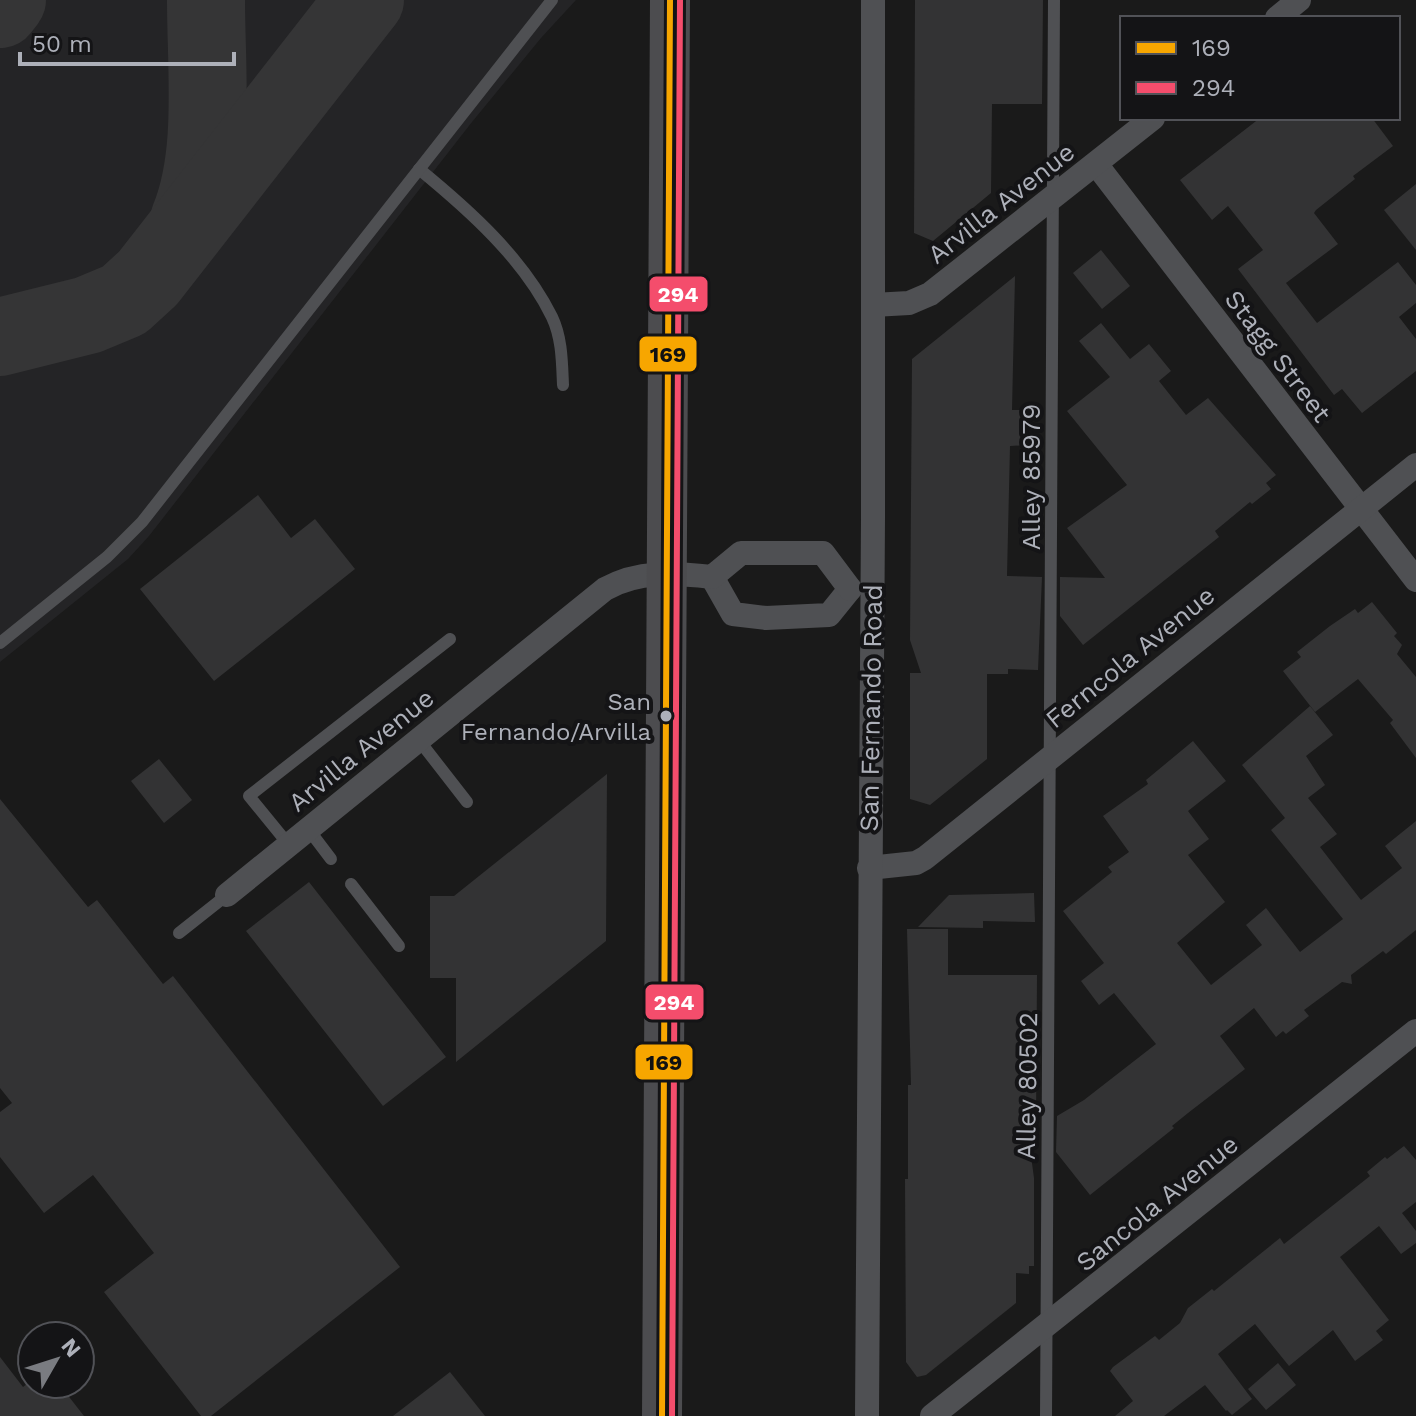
<svg xmlns="http://www.w3.org/2000/svg" width="1416" height="1416" viewBox="0 0 1416 1416" font-family="'Work Sans',sans-serif">
	<style>
		.built { fill: #242426 }
		.lines { fill: none; stroke-linecap: round; stroke-linejoin: round }
		.taxiway { stroke: #353536; stroke-width: 78 }
		.building { fill: #333334 }
		.service { stroke: #4f5053; stroke-width: 12 }
		.minor { stroke: #4f5053; stroke-width: 24 }
		.primary { stroke: #4c4c4f; stroke-width: 40 }
		.bus-1-casing { stroke: #141416; stroke-width: 12 }
		.bus-2-casing { stroke: #141416; stroke-width: 12 }
		.bus-1 { stroke: #f7a600; stroke-width: 6 }
		.bus-2 { stroke: #f44d6c; stroke-width: 6 }
		.bus-dot { fill: #adb0b9; stroke: #141416; stroke-width: 3 }
		.labels { text-anchor: middle; dominant-baseline: central; stroke-width: 8; stroke-linejoin: round; paint-order: stroke }
		.bus-label { font-size: 24px; fill: #adb0b9; stroke: #141416; text-anchor: end }
		.street-label { font-size: 26px; fill: #adb0b9; stroke: #141416 }
		.line-badge { stroke: #141416; stroke-width: 3 }
		.badge-label { font-size: 22px; text-anchor: middle; font-weight: bold; fill: #fff }
		.pale-badge-label { font-size: 22px; text-anchor: middle; font-weight: bold; fill: #111 }
	</style>
	<rect width="100%" height="100%" fill="#1a1a1a"/>
	<polygon class="built" points="0,0 576,0 541,38 472,122 149,536 128,559 0,662"/>
	<g class="lines">
		<g class="taxiway">
			<polyline points="0,9 7,0"/>
			<path d="M 189,220 C 216,156 206,70 206,0"/>
			<polyline points="0,337 88,315 124,300 148,278 365,0"/>
		</g>
	</g>
	<g class="building">
		<polygon points="915,0 1043,0 1042,104 992,104 991,193 933,241 914,233"/>
		<polygon points="1260,118 1372,118 1393,146 1353,176 1355,179 1316,210 1314,213 1338,244 1286,283 1317,323 1398,262 1416,285 1416,303 1399,317 1416,339 1416,371 1362,413 1342,389 1334,395 1238,269 1263,250 1228,206 1212,220 1180,180"/>
		<polygon points="1416,184 1416,250 1384,210"/>
		<polygon points="1101,250 1130,286 1102,309 1073,273"/>
		<polygon points="1015,276 1012,410 1026,410 1026,445 1010,446 1007,576 1042,577 1038,670 1008,669 1008,674 987,674 987,759 930,805 910,799 910,673 921,673 910,640 912,359"/>
		<polygon points="1101,323 1130,359 1149,344 1171,371 1159,381 1186,415 1208,398 1276,475 1266,483 1271,489 1252,504 1250,502 1215,531 1219,537 1083,645 1060,616 1060,577 1105,578 1067,528 1127,485 1067,411 1110,377 1079,341"/>
		<polygon points="258,495 291,538 315,519 355,569 214,681 140,589"/>
		<polygon points="1372,602 1397,633 1394,636 1402,645 1397,654 1416,677 1416,758 1390,723 1393,720 1358,679 1315,712 1283,671 1301,657 1297,652 1330,626 1355,609 1358,613"/>
		<polygon points="1310,706 1333,735 1306,756 1325,785 1308,798 1337,834 1320,847 1361,900 1402,868 1385,846 1416,821 1416,930 1386,954 1383,951 1351,975 1352,984 1342,982 1304,1010 1309,1016 1286,1034 1283,1031 1276,1037 1254,1008 1220,1036 1245,1069 1188,1113 1172,1126 1174,1128 1090,1195 1056,1152 1057,1116 1084,1100 1156,1044 1114,993 1099,1005 1081,981 1104,963 1063,911 1112,872 1108,867 1129,852 1103,816 1148,784 1146,780 1193,741 1226,781 1188,811 1209,839 1188,855 1225,902 1177,943 1211,985 1262,945 1246,925 1266,908 1300,952 1343,919 1271,830 1285,818 1242,765"/>
		<polygon points="159,759 192,800 164,823 131,781"/>
		<polygon points="607,774 606,941 456,1062 456,978 430,978 430,896 454,896"/>
		<polygon points="0,799 88,907 97,900 163,984 173,976 400,1267 211,1416 201,1416 104,1292 154,1253 93,1175 44,1213 0,1157 0,1112 12,1103 0,1088"/>
		<polygon points="309,882 446,1057 383,1106 246,931"/>
		<polygon points="1034,893 1035,922 983,921 983,928 918,927 949,895"/>
		<polygon points="907,929 948,929 948,975 1037,975 1036,1126 1025,1112 1034,1178 1034,1266 1029,1266 1029,1274 1016,1273 1016,1303 926,1375 917,1377 906,1362 905,1179 908,1179 908,1085 911,1085"/>
		<polygon points="1404,1146 1416,1160 1416,1202 1402,1213 1416,1231 1416,1243 1401,1254 1379,1226 1340,1257 1389,1320 1376,1331 1383,1340 1355,1361 1333,1330 1289,1366 1255,1324 1218,1354 1252,1399 1232,1415 1227,1410 1226,1411 1205,1385 1164,1416 1115,1416 1133,1401 1110,1371 1113,1367 1155,1336 1159,1340 1180,1323 1188,1308 1212,1289 1214,1291 1219,1287 1280,1238 1284,1244 1370,1176 1367,1172 1385,1157 1387,1159"/>
		<polygon points="0,1357 23,1387 27,1384 59,1384 84,1416 0,1416"/>
		<polygon points="1278,1363 1296,1385 1266,1410 1248,1389"/>
		<polygon points="450,1372 485,1416 393,1416"/>
	</g>
	<g class="lines">
		<g class="service">
			<path d="M 419,169 C 469,210 523,258 552,317 C 562,338 562,362 563,385"/>
			<polyline points="0,643 107,557 142,522 552,0"/>
			<polyline points="418,739 467,802"/>
			<polyline points="309,830 331,859"/>
			<polyline points="289,845 249,796 450,639"/>
			<polyline points="351,884 399,946"/>
			<polyline points="179,933 227,895"/>
			<polyline points="1046,1416 1054,0"/>
		</g>
		<g class="minor">
			<polyline points="1277,18 1299,0"/>
			<polyline points="1096,164 1416,580"/>
			<polyline points="873,305 909,303 930,294 1153,118"/>
			<polyline points="712,577 733,614 766,618 829,615 850,589"/>
			<polyline points="869,868 916,863 925,858 1416,465"/>
			<path d="M 227,895 L 605,589 C 639,570 674,573 712,577 L 741,553 L 823,553 L 850,589"/>
			<polyline points="867,1416 873,518 873,0"/>
			<polyline points="932,1416 1416,1031"/>
		</g>
		<polyline class="primary" points="662,1416 670,0"/>
		<g class="bus-1-casing">
			<polyline id="bus-1" points="662,1416 670,0"/>
		</g>
		<g class="bus-2-casing">
			<polyline id="bus-2" points="672,1416 680,0"/>
		</g>
		<use href="#bus-1" class="bus-1"/>
		<use href="#bus-2" class="bus-2"/>
	</g>
	<circle class="bus-dot" cx="666" cy="716" r="7"/>
	<g class="labels">
		<g class="bus-label">
			<text x="651" y="702">San<tspan x="651" dy="30">Fernando/Arvilla</tspan></text>
		</g>
		<g class="street-label">
			<text transform="translate(1001 203) rotate(-38)">Arvilla Avenue</text>
			<text transform="translate(1278 356) rotate(53)">Stagg Street</text>
			<text transform="translate(1031 477) rotate(-90)">Alley 85979</text>
			<text transform="translate(1130 657) rotate(-39)">Ferncola Avenue</text>
			<text transform="translate(871 708) rotate(-89)">San Fernando Road</text>
			<text transform="translate(361 750) rotate(-39)">Arvilla Avenue</text>
			<text transform="translate(1027 1086) rotate(-89)">Alley 80502</text>
			<text transform="translate(1157 1203) rotate(-39)">Sancola Avenue</text>
		</g>
	</g>
	<g class="line-badge">
		<rect x="648" y="275" width="61" height="38" rx="8" fill="#f44d6c"/>
		<rect x="638" y="335" width="60" height="38" rx="8" fill="#f7a600"/>
		<rect x="644" y="983" width="61" height="38" rx="8" fill="#f44d6c"/>
		<rect x="634" y="1043" width="60" height="38" rx="8" fill="#f7a600"/>
	</g>
	<g class="badge-label">
		<text x="678" y="302">294</text>
		<text x="674" y="1010">294</text>
	</g>
	<g class="pale-badge-label">
		<text x="668" y="362">169</text>
		<text x="664" y="1070">169</text>
	</g>
	<rect x="1120" y="16" width="280" height="104" fill="#141416" stroke="#515257" stroke-width="2"/>
	<rect x="1136" y="42" width="40" height="12" fill="#f7a600" stroke="#515257" stroke-width="2"/>
	<text x="1192" y="56" font-size="24" fill="#adb0b9">169</text>
	<rect x="1136" y="82" width="40" height="12" fill="#f44d6c" stroke="#515257" stroke-width="2"/>
	<text x="1192" y="96" font-size="24" fill="#adb0b9">294</text>
	<g transform="translate(56 1360) rotate(51)"><circle r="38" fill="#141416" stroke="#515257" stroke-width="2"/>
	<path d="M0-6L14 30L0 20L-14 30Z" fill="#7a7c81"/>
	<text y="-12" font-size="22" font-weight="bold" text-anchor="middle" fill="#adb0b9">N</text>
	</g>
	<path d="M20 52v12h214v-12" fill="none" stroke="#adb0b9" stroke-width="4"/>
	<text x="32" y="52" font-size="24" fill="#adb0b9" stroke="#141416" stroke-width="6" paint-order="stroke">50 m</text>
</svg>
